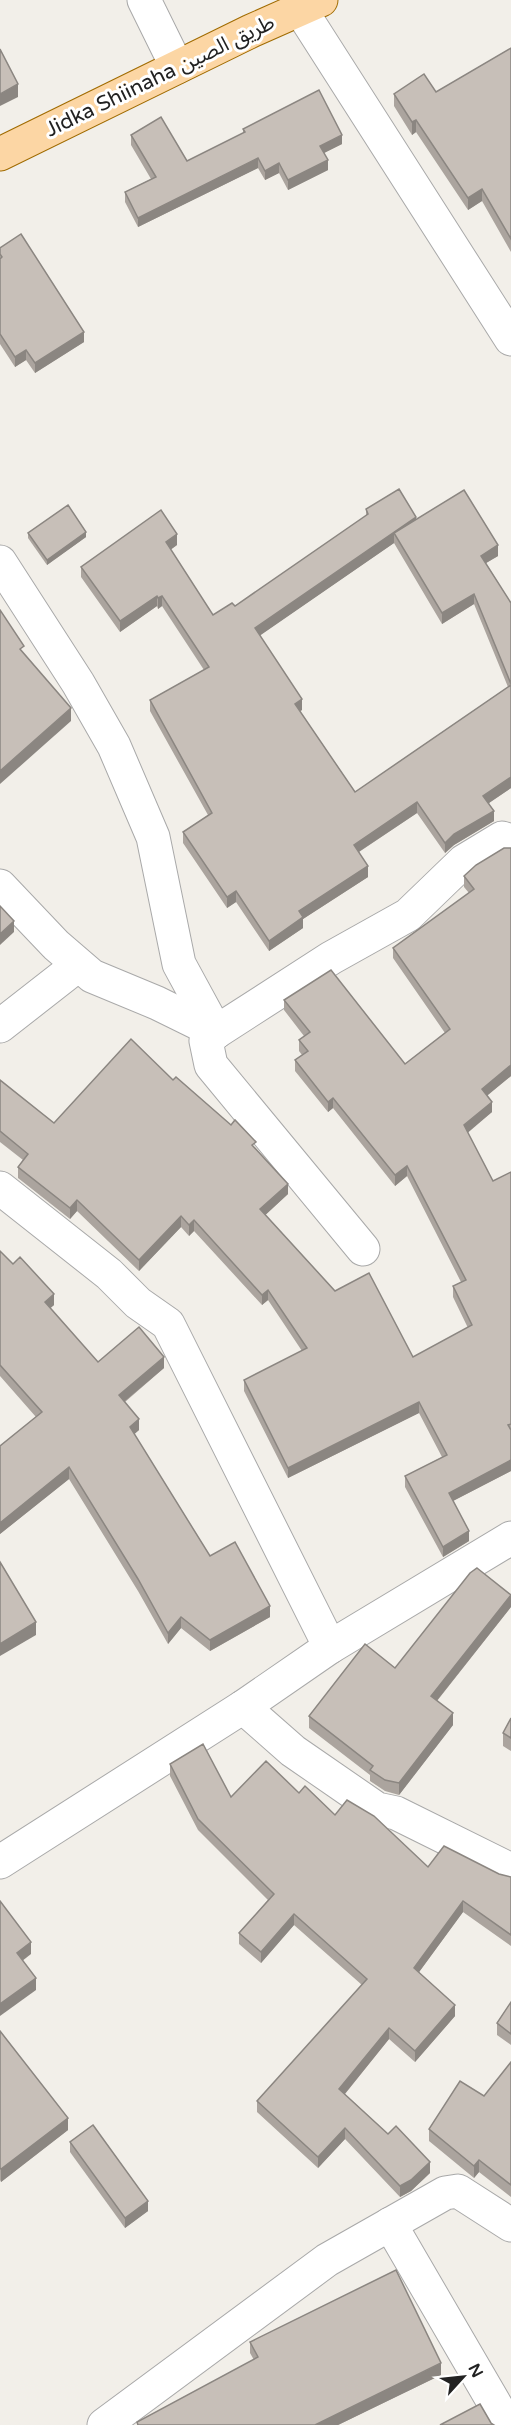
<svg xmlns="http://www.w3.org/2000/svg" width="511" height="2425" viewBox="0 0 511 2425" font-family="'Varela Round','Noto Sans Arabic',sans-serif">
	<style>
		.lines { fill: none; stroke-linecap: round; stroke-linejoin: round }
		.street-casing { stroke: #a9a9a9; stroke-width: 35 }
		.primary-casing { stroke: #a06b00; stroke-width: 35 }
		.street { stroke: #fff; stroke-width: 33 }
		.primary { stroke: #fcd6a4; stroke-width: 33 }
		.wall { fill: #aba49e; fill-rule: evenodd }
		.shaded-wall { fill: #8b8681 }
		.building { fill: #c7bfb8; stroke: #8b8681; stroke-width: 1.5 }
		.labels { text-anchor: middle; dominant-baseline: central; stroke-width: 6; stroke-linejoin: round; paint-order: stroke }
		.street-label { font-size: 21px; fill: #222; stroke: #fff }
	</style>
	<rect width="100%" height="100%" fill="#f2efe9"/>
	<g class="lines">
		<g class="street-casing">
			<g id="street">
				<polyline points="144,0 177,67"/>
				<polyline points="300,9 511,339"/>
				<polyline points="0,562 78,683 114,746 153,837 179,964 216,1032"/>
				<polyline points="0,886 56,945 92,976 157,1003 216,1032"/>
				<polyline points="0,1026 78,965"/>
				<polyline points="0,1188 109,1274 138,1303 168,1324 330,1647"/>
				<polyline points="363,1249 211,1065 206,1041 216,1032 331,958 408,915 464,861 502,838 511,841"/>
				<polyline points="243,1707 293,1751 377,1809 396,1813 511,1870"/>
				<polyline points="0,1862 243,1707 330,1647 511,1538"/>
				<polyline points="390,2224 507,2425"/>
				<polyline points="104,2425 327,2260 445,2193 458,2191 511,2225"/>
			</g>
		</g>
		<g class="primary-casing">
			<polyline id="primary" points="0,154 251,31 321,0"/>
		</g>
		<use href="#street" class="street"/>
		<use href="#primary" class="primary"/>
	</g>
	<g class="wall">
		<polygon points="511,48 511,252 482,201 468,210 416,132 412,135 394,106 394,94 436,92"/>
		<polygon points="243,129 342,144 324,153 328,170 288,190 279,173 265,180 258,168 138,227 125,202 125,192 151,179 131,145 131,135 187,161 243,133"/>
		<polygon points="0,248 84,342 35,373 26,360 15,367 0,344"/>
		<path d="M 366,509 L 416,520 L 498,556 L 486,563 L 511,603 L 511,788 L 489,803 L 494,821 L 454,845 L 445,853 L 417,813 L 359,852 L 368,877 L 303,919 L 303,928 L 269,951 L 236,902 L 227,908 L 183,843 L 183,832 L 208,815 L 150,711 L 150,700 L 204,670 L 162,606 L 158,609 L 157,606 L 120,632 L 81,577 L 81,567 L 177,545 L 170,550 L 213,615 L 235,606 L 366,516 ZM 394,543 L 442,624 L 474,604 L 508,687 L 355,792 L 300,711 L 302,710 L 260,635 Z"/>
		<polygon points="28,533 86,537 47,565 28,538"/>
		<polygon points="511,848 511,1076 487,1095 492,1112 467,1132 493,1181 511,1172 511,1471 453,1501 469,1541 443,1557 405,1487 405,1476 442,1457 419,1413 288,1478 244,1391 244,1380 302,1351 268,1300 262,1305 194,1231 189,1236 181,1227 139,1271 77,1211 70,1219 18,1178 18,1167 23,1160 0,1142 0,1080 54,1123 173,1080 256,1150 288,1194 265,1215 335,1291 413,1357 468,1328 453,1297 453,1286 461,1282 407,1176 395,1186 333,1108 328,1112 295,1071 295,1060 302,1055 299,1051 299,1040 304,1036 284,1010 284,1000 405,1064 445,1033 393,958 393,948 469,893 464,887 464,876"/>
		<polygon points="0,1251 54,1305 50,1308 98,1362 164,1368 125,1402 139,1430 134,1434 210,1556 270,1617 210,1651 181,1628 168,1644 138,1591 69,1479 0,1534 0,1446 36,1417 0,1376"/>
		<polygon points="511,1607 437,1701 453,1725 399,1795 385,1791 370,1781 370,1775 309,1728 309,1716 395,1668"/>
		<polygon points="511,1718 511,1751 503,1746 503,1733"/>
		<polygon points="170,1764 231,1797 299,1793 335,1815 428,1867 499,1874 511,1877 511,1946 463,1912 419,1972 455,2016 415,2062 389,2039 345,2094 430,2173 411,2191 400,2197 345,2139 318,2168 257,2112 257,2101 362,1985 294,1925 261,1963 239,1944 239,1933 268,1900 198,1830 170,1776"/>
		<polygon points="511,2002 511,2045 497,2035 497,2023"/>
		<polygon points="0,2031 68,2130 1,2182 0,2180"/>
		<polygon points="511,2062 511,2197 479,2172 474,2178 429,2141 429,2129 484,2096"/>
		<polygon points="70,2142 148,2211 125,2228 70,2152"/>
		<polygon points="250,2342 441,2375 338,2425 137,2425 137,2422 254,2360 250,2353"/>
	</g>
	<g class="shaded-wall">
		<polygon points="18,84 18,97 0,106 0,94"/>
		<polygon points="416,120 416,132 412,135 412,122"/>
		<polygon points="342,135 342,144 320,155 320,146"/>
		<polygon points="258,158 258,168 138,227 138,218"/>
		<polygon points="328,160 328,170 288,190 288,180"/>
		<polygon points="279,163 279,173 265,180 265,171"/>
		<polygon points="482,189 482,201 468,210 468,198"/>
		<polygon points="84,332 84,342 35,373 35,363"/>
		<polygon points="26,350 26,360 15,367 15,357"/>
		<polygon points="416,517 416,528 394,533 394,543 255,639 255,628"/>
		<polygon points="86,532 86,537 47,565 47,560"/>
		<polygon points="177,534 177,545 166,553 166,542"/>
		<polygon points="498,545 498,556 481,566 481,556"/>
		<polygon points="474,594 474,604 442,624 442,613"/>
		<polygon points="157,596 157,606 120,632 120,621"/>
		<polygon points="162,596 162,606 158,609 158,598"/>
		<polygon points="302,699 302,710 295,714 295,704"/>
		<polygon points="71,708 71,721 0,784 0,771"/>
		<polygon points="511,777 511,788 483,807 483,796"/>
		<polygon points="417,802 417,813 354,855 354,845"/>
		<polygon points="494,811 494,821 454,845 445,853 445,843 454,834"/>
		<polygon points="368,866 368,877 303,919 303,928 269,951 269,941 299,911"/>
		<polygon points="236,891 236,902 227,908 227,897"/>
		<polygon points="14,921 14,932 0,945 0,934"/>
		<polygon points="511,1065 511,1076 482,1100 482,1089"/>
		<polygon points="333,1098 333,1108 328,1112 328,1102"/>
		<polygon points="492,1102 492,1112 464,1136 464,1125"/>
		<polygon points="407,1166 407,1176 395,1186 395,1175"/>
		<polygon points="288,1184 288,1194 260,1220 260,1209"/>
		<polygon points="77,1200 77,1211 70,1219 70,1208"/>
		<polygon points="181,1216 181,1227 139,1271 139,1260"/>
		<polygon points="194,1220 194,1231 189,1236 189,1225"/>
		<polygon points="268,1290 268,1300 262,1305 262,1295"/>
		<polygon points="54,1294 54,1305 45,1313 45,1302"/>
		<polygon points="164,1357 164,1368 119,1406 119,1395"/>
		<polygon points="419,1402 419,1413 288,1478 288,1468"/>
		<polygon points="139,1419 139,1430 130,1438 130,1427"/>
		<polygon points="511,1460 511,1471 449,1503 449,1493"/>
		<polygon points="69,1467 69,1479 0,1534 0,1523"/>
		<polygon points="469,1531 469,1541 443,1557 443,1547"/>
		<polygon points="511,1595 511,1607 431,1708 431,1696"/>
		<polygon points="270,1606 270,1617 210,1651 210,1640"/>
		<polygon points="181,1617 181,1628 168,1644 168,1633"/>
		<polygon points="36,1622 36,1635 0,1656 0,1644"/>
		<polygon points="453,1713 453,1725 399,1795 399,1783"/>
		<polygon points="463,1901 463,1912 414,1979 414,1968"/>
		<polygon points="294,1914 294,1925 261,1963 261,1952"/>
		<polygon points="31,1942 31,1954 17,1965 17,1953"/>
		<polygon points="36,1978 36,1990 0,2016 0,2004"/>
		<polygon points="455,2005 455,2016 415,2062 415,2051"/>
		<polygon points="389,2028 389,2039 339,2101 339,2089"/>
		<polygon points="68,2118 68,2130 1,2182 1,2169"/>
		<polygon points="345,2128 345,2139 318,2168 318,2157"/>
		<polygon points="479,2160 479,2172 474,2178 474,2166"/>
		<polygon points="430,2162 430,2173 411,2191 400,2197 400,2186"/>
		<polygon points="148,2201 148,2211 125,2228 125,2218"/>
		<polygon points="441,2363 441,2375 338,2425 315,2425"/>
	</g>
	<g class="building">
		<polygon points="511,48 511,239 482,189 468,198 416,120 412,122 394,94 424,74 436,92"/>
		<polygon points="0,49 18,84 0,94"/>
		<polygon points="319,90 342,135 320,146 328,160 288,180 279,163 265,171 258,158 138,218 125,192 156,177 131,135 161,117 187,161 245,132 243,129"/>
		<polygon points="21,234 84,332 35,363 26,350 15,357 0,334 0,259 2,257 0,254 0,248"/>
		<polygon points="399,489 416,517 255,628 302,699 295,704 355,792 511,685 511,777 483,796 494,811 454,834 445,843 417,802 354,845 368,866 299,911 303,917 269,941 236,891 227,897 183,832 212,813 150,700 209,667 162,596 158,598 157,596 120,621 81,567 161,510 177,534 166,542 213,615 232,603 235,606 368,514 366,509"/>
		<polygon points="464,490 498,545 481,556 511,603 511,684 474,594 442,613 394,533"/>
		<polygon points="68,505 86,532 47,560 28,533"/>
		<polygon points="0,610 24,646 20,649 71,708 0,771"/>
		<polygon points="504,848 511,848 511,1065 482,1089 492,1102 464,1125 493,1181 511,1172 511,1424 508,1425 511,1430 511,1460 449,1493 469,1531 443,1547 405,1476 447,1455 419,1402 288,1468 244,1380 307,1348 268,1290 262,1295 194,1220 189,1225 181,1216 139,1260 77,1200 70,1208 18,1167 28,1154 0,1131 0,1080 54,1123 131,1039 173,1080 176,1077 231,1125 235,1120 256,1142 252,1145 288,1184 260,1209 335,1291 369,1273 413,1357 472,1325 453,1286 466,1280 407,1166 395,1175 333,1098 328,1102 295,1060 308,1051 299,1040 310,1032 284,1000 331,970 405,1064 450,1029 393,948 474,889 464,876 476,865"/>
		<polygon points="0,906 14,921 0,934"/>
		<polygon points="0,1251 13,1264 20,1257 54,1294 45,1302 98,1362 139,1327 164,1357 119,1395 139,1419 130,1427 210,1556 235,1542 270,1606 210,1640 181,1617 168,1633 138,1579 69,1467 0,1523 0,1446 42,1412 0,1365"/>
		<polygon points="0,1562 36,1622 0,1644"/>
		<polygon points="477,1568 511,1595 431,1696 453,1713 399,1783 385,1780 370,1770 373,1766 309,1716 365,1644 395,1668 470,1573"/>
		<polygon points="511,1718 511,1738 503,1733"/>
		<polygon points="203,1744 231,1797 266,1761 299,1793 305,1786 335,1815 347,1800 374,1816 428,1867 444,1846 499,1874 511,1877 511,1935 463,1901 414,1968 455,2005 415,2051 389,2028 339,2089 388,2134 396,2126 430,2162 411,2180 400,2186 345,2128 318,2157 257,2101 367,1979 294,1914 261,1952 239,1933 274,1894 198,1819 170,1764"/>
		<polygon points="0,1901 31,1942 17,1953 36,1978 0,2004"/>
		<polygon points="511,2002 511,2034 497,2023"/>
		<polygon points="0,2031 68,2118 1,2169 0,2168"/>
		<polygon points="511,2062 511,2185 479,2160 474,2166 429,2129 460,2081 484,2096"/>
		<polygon points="93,2125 148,2201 125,2218 70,2142"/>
		<polygon points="396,2270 441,2363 315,2425 138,2425 137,2422 258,2357 250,2342"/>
		<polygon points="480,2404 491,2423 494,2425 440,2425"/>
	</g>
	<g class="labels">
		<g class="street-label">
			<text transform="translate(160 76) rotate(-26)">Jidka Shiinaha طريق الصين</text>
		</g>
	</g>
	<g transform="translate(463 2377) rotate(63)" stroke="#ffffff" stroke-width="4.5" paint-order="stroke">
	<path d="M0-4.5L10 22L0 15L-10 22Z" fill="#222222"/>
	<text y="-9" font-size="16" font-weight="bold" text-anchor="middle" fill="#222222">N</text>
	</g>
</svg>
